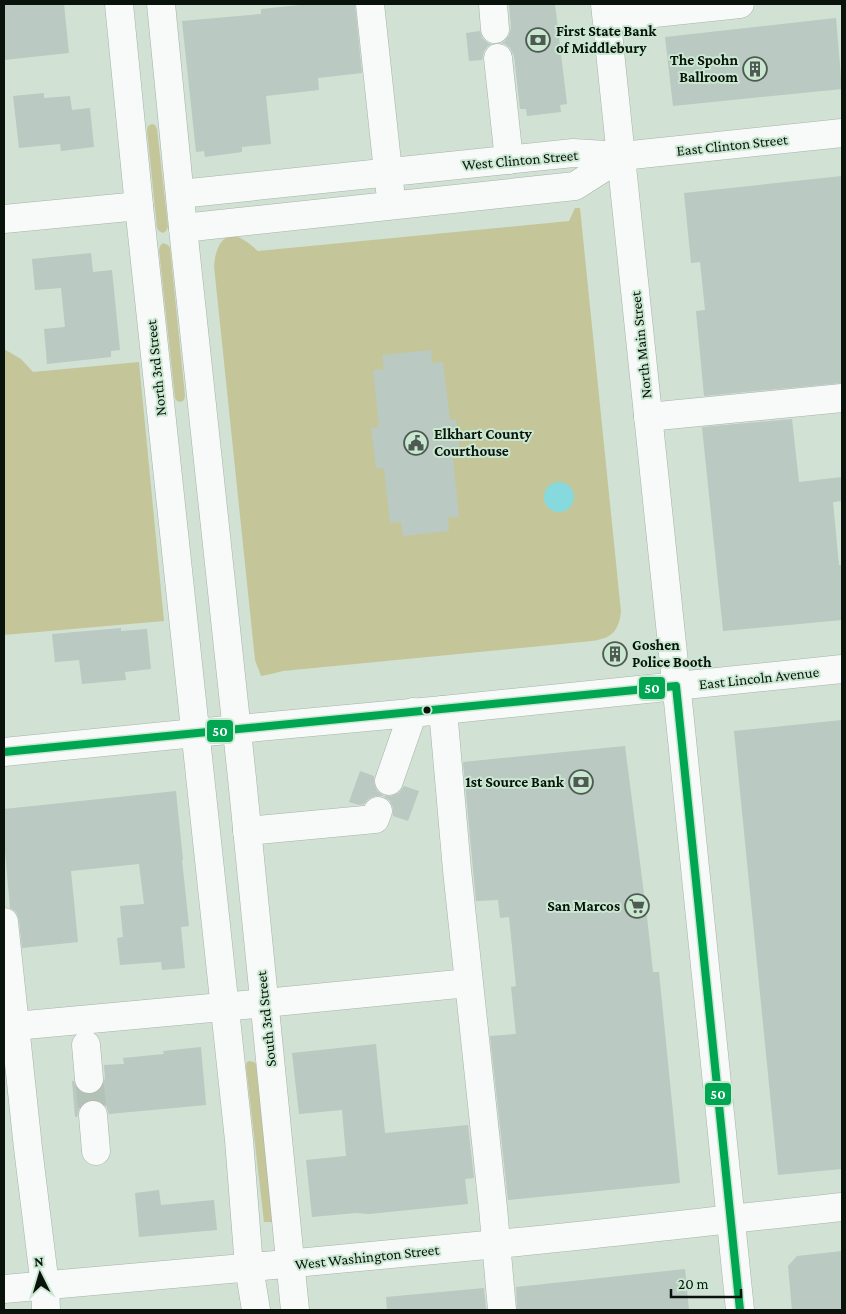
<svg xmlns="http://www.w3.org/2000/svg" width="846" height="1314" viewBox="0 0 846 1314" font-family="'Crimson Pro',serif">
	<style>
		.green { fill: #c4c699 }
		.water { fill: #86d9dc }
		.building { fill: #bac9c1 }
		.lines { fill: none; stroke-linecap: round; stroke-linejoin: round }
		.minor-tunnel { stroke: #b3c2b6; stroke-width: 28; stroke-dasharray: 28 14; stroke-linecap: butt }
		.minor-casing { stroke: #a6b2a9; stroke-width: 29 }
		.major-casing { stroke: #a6b2a9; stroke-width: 29 }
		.minor { stroke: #f8faf9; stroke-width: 28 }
		.major { stroke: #f8faf9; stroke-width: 28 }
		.bus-1-casing { stroke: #cae8d1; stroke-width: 11 }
		.bus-1 { stroke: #00a651; stroke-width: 8 }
		.bus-dot { fill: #09130c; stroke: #cae8d1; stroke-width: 2 }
		.labels { text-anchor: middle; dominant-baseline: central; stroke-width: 4; stroke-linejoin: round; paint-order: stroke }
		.poi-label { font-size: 15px; font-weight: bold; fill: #09130c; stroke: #cae8d1; text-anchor: start }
		.street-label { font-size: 15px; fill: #09130c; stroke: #cae8d1 }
		.line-badge { stroke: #cae8d1; stroke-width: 2 }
		.badge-label { font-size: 14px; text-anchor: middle; font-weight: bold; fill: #fff }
	</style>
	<rect width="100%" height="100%" fill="#d1e1d4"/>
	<g class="green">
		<polygon points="152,124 155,125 157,129 168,227 166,231 163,233 159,231 157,228 147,130 148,126"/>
		<path d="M 575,208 L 580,208 L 621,612 C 618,633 611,638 592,641 L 283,671 L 271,674 L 261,676 L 255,660 L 214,266 C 215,251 222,228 242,239 C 248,242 253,247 258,251 L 569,221 Z"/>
		<polygon points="163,243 168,245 170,248 185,396 184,400 181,402 177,401 175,398 159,250 160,246"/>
		<polygon points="4,349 21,359 33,372 139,362 164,621 4,635"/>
		<polygon points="250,1061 254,1062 256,1064 273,1222 264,1222 246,1066 247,1062"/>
	</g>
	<circle class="water" cx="559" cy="497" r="15"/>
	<g class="building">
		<polygon points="4,4 64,4 69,53 4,60"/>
		<polygon points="310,4 355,4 362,73 318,78 319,90 266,96 271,144 242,147 242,152 205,157 204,151 196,152 182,21 261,14 261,9"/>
		<polygon points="509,4 555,4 567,104 560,105 561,112 527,116 526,109 520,109 514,56 510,48 505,44 501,43 504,42 509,35 511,28"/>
		<polygon points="836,18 842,89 673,106 665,37"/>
		<polygon points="480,31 482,38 488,43 492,44 488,46 484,51 482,60 469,61 466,33"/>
		<polygon points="44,93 44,98 70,96 72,110 90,108 94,147 61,151 60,144 19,148 13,96"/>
		<polygon points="842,176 842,383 704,396 696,311 705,310 700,262 691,263 684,193"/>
		<polygon points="91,253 93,272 112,270 120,350 111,351 111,357 47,364 44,329 65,327 61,288 35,290 32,259"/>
		<polygon points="431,350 432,363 443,362 450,420 456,419 460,457 453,458 459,517 448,518 449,531 403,536 401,522 390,523 384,468 376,469 371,428 379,427 373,370 384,369 382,355"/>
		<polygon points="792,419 799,482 842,477 842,501 833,502 839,565 842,565 842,620 723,631 702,427"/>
		<polygon points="121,628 121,631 147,629 151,669 125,672 126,680 82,684 79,660 55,662 52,634"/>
		<polygon points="842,720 842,1169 778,1175 734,731"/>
		<polygon points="625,746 647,917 653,972 659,972 680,1183 508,1200 490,1036 516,1034 511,987 516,986 509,917 500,918 498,900 476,901 463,762"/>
		<polygon points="360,771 374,776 374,783 377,791 384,796 391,796 399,793 404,786 419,791 408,821 393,816 393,808 390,801 383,796 375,796 368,799 364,804 359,805 349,802"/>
		<polygon points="176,791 183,860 182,860 189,926 181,927 185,968 162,970 161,962 120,965 117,938 123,937 120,906 144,904 139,864 71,871 78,942 22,948 19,920 16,912 10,908 4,839 4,809"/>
		<polygon points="376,1044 385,1133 468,1125 474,1178 465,1179 468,1204 369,1214 356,1213 312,1217 306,1160 346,1156 342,1110 299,1114 292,1053"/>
		<polygon points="201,1047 206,1105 109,1114 106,1106 99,1101 92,1099 84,1102 79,1109 77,1117 75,1117 72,1081 74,1081 77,1088 82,1093 91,1094 98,1091 103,1085 105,1078 104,1065 124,1064 123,1058 164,1054 163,1051"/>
		<polygon points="159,1190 161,1205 214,1200 217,1230 139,1237 135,1193"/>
		<polygon points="842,1251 842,1310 792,1310 788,1266 797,1256"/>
		<polygon points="685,1269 689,1310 517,1310 516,1287"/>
		<polygon points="484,1288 486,1310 387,1310 386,1297"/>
	</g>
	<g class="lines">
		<polyline class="minor-tunnel" points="89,1079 93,1115"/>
		<g class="minor-casing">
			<g id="minor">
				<polyline points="370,4 390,190"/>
				<polyline points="493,4 495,29"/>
				<polyline points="605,4 681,730 740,1310"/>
				<polyline points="607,18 740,4"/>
				<polyline points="498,58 509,160"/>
				<polyline points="180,194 573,153 622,156 842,133"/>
				<polyline points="4,219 139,206"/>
				<polyline points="183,228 575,186 622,156"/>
				<polyline points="648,417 842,398"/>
				<polyline points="443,710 457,870 493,1208 502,1310"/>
				<polyline points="4,752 195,733"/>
				<polyline points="389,781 413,712"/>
				<polyline points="247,831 375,819 378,811"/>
				<polyline points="4,922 28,1148 45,1286 46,1310"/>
				<polyline points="4,1027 265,1003 468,983"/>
				<polyline points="86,1045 89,1079"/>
				<polyline points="93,1115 96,1151"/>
				<path d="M 4,1289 C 168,1275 333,1260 497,1244 C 612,1233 727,1219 842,1207"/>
			</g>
		</g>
		<g class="major-casing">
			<g id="major">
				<polyline points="119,4 139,206 239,1140 249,1267 256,1310"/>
				<polyline points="161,4 183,228 242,778 295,1310"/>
				<polyline points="195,733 443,710 842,669"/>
			</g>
		</g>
		<use href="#minor" class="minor"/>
		<use href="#major" class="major"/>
		<g class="bus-1-casing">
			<polyline id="bus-1" points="4,752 676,686 740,1310"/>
		</g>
		<use href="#bus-1" class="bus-1"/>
	</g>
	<defs>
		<g id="bank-ring" transform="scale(1.25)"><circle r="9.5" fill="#cae8d1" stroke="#4f5b52" stroke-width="1.5"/><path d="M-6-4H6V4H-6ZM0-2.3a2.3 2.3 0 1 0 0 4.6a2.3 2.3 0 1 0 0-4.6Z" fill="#4f5b52"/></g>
		<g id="building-ring" transform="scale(1.25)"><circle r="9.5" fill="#cae8d1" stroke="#4f5b52" stroke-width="1.5"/><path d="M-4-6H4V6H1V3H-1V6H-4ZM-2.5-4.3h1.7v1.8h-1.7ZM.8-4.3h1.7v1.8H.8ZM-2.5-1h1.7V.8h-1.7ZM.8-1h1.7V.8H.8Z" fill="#4f5b52"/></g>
		<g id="civic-ring" transform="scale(1.25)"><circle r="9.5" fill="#cae8d1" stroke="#4f5b52" stroke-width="1.5"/><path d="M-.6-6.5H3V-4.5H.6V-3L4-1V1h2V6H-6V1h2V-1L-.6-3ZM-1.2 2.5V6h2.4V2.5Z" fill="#4f5b52"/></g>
		<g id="supermarket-ring" transform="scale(1.25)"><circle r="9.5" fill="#cae8d1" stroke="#4f5b52" stroke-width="1.5"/><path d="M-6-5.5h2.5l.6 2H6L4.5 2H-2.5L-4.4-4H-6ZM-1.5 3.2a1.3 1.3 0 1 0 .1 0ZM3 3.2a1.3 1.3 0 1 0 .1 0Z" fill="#4f5b52"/></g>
	</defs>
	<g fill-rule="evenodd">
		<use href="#bank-ring" x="538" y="40"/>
		<use href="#building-ring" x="755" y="69"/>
		<use href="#civic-ring" x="416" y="443"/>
		<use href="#building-ring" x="615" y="654"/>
		<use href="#bank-ring" x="581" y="782"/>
		<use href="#supermarket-ring" x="637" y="906"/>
	</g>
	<circle class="bus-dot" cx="427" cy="710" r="4.5"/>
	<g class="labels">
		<g class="poi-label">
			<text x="556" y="31">First State Bank<tspan x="556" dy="17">of Middlebury</tspan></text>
			<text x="738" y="60" text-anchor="end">The Spohn<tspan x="738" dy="17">Ballroom</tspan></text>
			<text x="434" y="434">Elkhart County<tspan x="434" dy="17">Courthouse</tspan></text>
			<text x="632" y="645">Goshen<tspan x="632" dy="17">Police Booth</tspan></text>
			<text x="564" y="782" text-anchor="end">1st Source Bank</text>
			<text x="620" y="906" text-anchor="end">San Marcos</text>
		</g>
		<g class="street-label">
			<text transform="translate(732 145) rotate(-6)">East Clinton Street</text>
			<text transform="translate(520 160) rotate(-5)">West Clinton Street</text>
			<text transform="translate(641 345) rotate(-96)">North Main Street</text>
			<text transform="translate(156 368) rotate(-96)">North 3rd Street</text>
			<text transform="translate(759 678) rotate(-6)">East Lincoln Avenue</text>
			<text transform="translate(266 1019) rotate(-96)">South 3rd Street</text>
			<text transform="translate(367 1257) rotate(-6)">West Washington Street</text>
		</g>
	</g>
	<g class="line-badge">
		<rect x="638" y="676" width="28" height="24" rx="5" fill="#00a651"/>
		<rect x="206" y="719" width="28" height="24" rx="5" fill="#00a651"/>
		<rect x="704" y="1082" width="28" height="24" rx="5" fill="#00a651"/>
	</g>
	<g class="badge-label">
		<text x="652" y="693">50</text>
		<text x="220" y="736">50</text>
		<text x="718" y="1099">50</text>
	</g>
	<rect width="846" height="1314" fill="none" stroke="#09130c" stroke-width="10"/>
	<g transform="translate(40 1274) rotate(355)" stroke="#cae8d1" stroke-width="4" paint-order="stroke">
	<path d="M0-4L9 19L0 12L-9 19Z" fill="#09130c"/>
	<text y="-8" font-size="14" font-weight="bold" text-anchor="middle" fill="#09130c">N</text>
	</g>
	<path d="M671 1289v8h70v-8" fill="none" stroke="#09130c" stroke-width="2.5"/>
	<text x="678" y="1289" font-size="15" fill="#09130c" stroke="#cae8d1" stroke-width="4" paint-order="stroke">20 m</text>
</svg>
